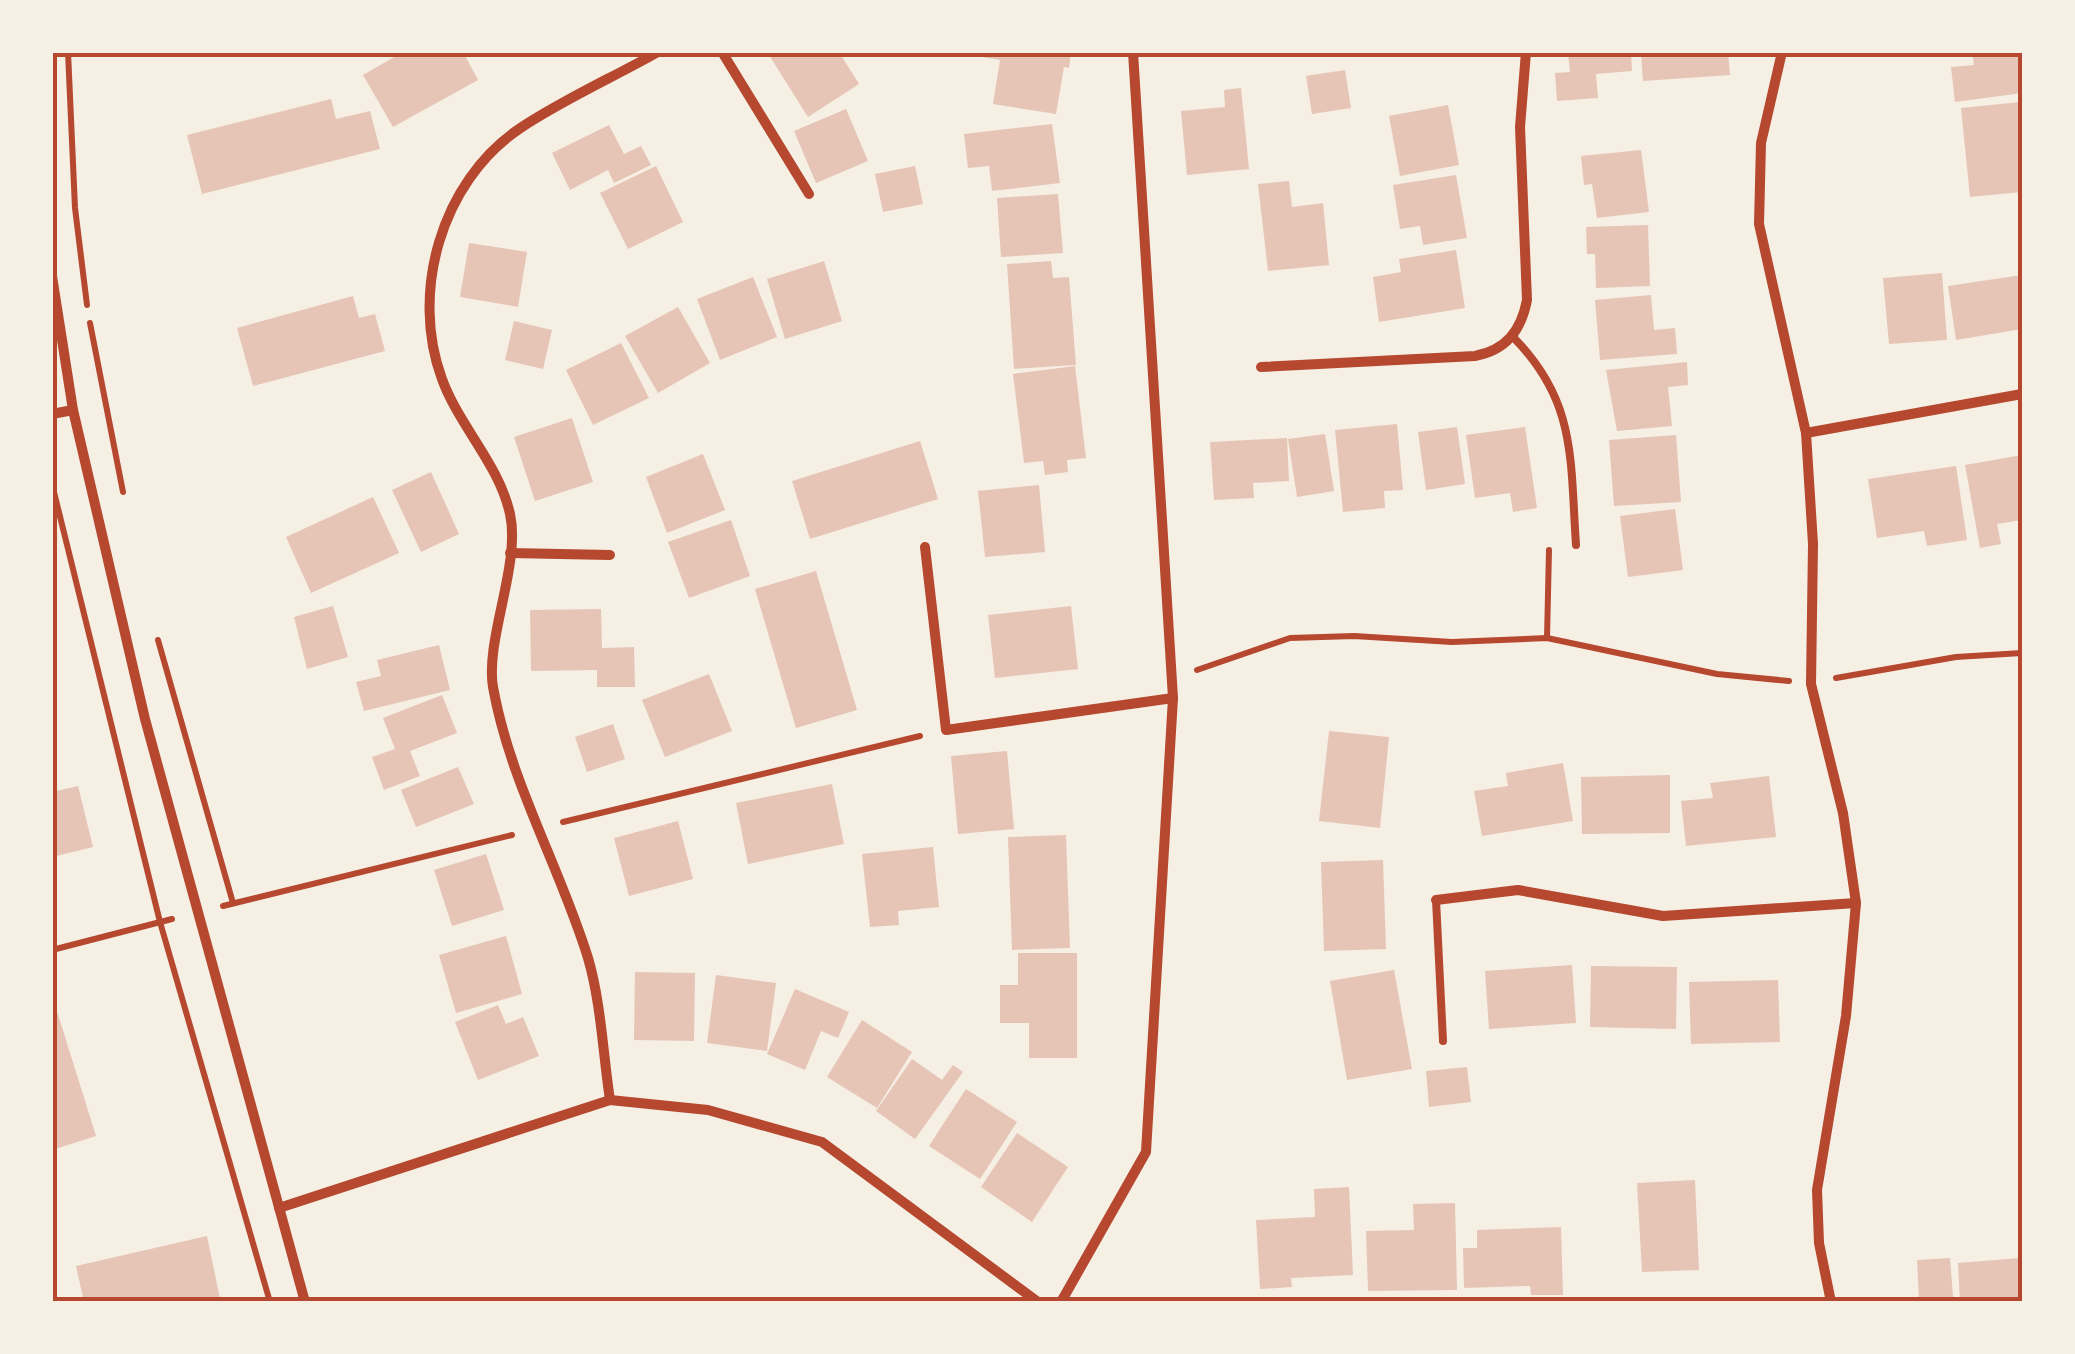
<svg xmlns="http://www.w3.org/2000/svg" width="2075" height="1354" viewBox="0 0 2075 1354" font-family="Commissioner,sans-serif">
	<style>
		.building { fill: #e6c5b7 }
		.lines { fill: none; stroke-linecap: round; stroke-linejoin: round }
		.path { stroke: #b5482f; stroke-width: 6 }
		.service { stroke: #b5482f; stroke-width: 8 }
		.minor { stroke: #b5482f; stroke-width: 10 }
		.neatline { fill: none; stroke: #b5482f; stroke-width: 4 }
	</style>
	<rect width="100%" height="100%" fill="#f6efe4"/>
	<g class="building">
		<polygon points="403,52 463,52 478,80 393,127 363,75"/>
		<polygon points="767,52 839,52 859,84 808,117"/>
		<polygon points="982,52 1071,52 1069,68 1064,67 1056,114 993,104 1000,60 982,57"/>
		<polygon points="1568,52 1631,52 1632,71 1596,74 1598,98 1557,101 1555,73 1570,72"/>
		<polygon points="1641,52 1728,52 1730,75 1643,81"/>
		<polygon points="1972,52 2022,52 2022,93 1955,102 1951,67 1974,65"/>
		<polygon points="1345,70 1351,108 1312,114 1306,76"/>
		<polygon points="1241,88 1249,169 1187,175 1181,111 1225,107 1224,90"/>
		<polygon points="331,99 336,119 370,111 380,149 202,194 187,135"/>
		<polygon points="2020,102 2022,192 1970,197 1961,108"/>
		<polygon points="1448,105 1459,165 1400,176 1389,116"/>
		<polygon points="846,109 868,161 816,183 794,131"/>
		<polygon points="1052,124 1060,183 992,191 989,166 968,168 964,134"/>
		<polygon points="609,125 624,154 641,146 651,165 614,183 608,170 570,190 552,153"/>
		<polygon points="1641,150 1649,212 1597,218 1592,184 1584,185 1581,156"/>
		<polygon points="656,166 683,222 628,249 600,193"/>
		<polygon points="915,166 923,204 883,212 875,174"/>
		<polygon points="1456,175 1467,238 1423,245 1420,226 1400,229 1393,185"/>
		<polygon points="1289,181 1292,207 1323,203 1329,265 1268,271 1258,184"/>
		<polygon points="1058,194 1063,253 1001,257 997,198"/>
		<polygon points="1648,225 1650,286 1596,288 1595,254 1587,254 1586,227"/>
		<polygon points="469,243 527,252 518,307 460,297"/>
		<polygon points="1456,250 1465,308 1379,322 1373,277 1401,272 1399,259"/>
		<polygon points="824,261 842,321 785,339 767,279"/>
		<polygon points="1051,261 1053,278 1069,277 1076,365 1014,369 1007,264"/>
		<polygon points="1942,273 1947,340 1889,344 1883,278"/>
		<polygon points="2022,275 2022,329 1956,340 1948,286"/>
		<polygon points="753,277 777,337 720,360 697,299"/>
		<polygon points="1651,295 1654,330 1675,328 1677,354 1600,360 1595,300"/>
		<polygon points="353,296 359,318 375,314 385,351 253,386 237,328"/>
		<polygon points="678,307 710,363 658,393 625,336"/>
		<polygon points="514,321 552,330 543,369 505,360"/>
		<polygon points="621,343 649,398 593,425 566,370"/>
		<polygon points="1687,362 1688,385 1668,387 1672,426 1617,431 1606,370"/>
		<polygon points="1075,366 1086,458 1067,460 1068,472 1045,475 1043,461 1024,463 1013,374"/>
		<polygon points="572,418 593,482 535,501 514,437"/>
		<polygon points="1397,424 1403,490 1384,491 1385,508 1343,512 1335,430"/>
		<polygon points="1457,427 1465,484 1426,490 1418,432"/>
		<polygon points="1525,427 1537,508 1513,512 1510,493 1475,498 1466,435"/>
		<polygon points="1325,434 1334,491 1297,497 1288,439"/>
		<polygon points="1676,435 1681,502 1614,506 1609,440"/>
		<polygon points="1287,438 1289,481 1253,483 1254,498 1214,500 1210,442"/>
		<polygon points="920,441 938,499 810,539 792,481"/>
		<polygon points="703,454 725,510 667,533 646,477"/>
		<polygon points="2022,455 2022,520 1997,524 2001,544 1980,548 1965,465"/>
		<polygon points="1956,466 1967,540 1927,546 1924,531 1877,538 1868,479"/>
		<polygon points="431,472 459,534 421,552 392,490"/>
		<polygon points="1039,485 1045,552 985,557 978,491"/>
		<polygon points="373,497 399,553 311,593 286,537"/>
		<polygon points="1675,509 1683,570 1628,577 1620,516"/>
		<polygon points="731,520 750,576 689,598 668,542"/>
		<polygon points="816,571 857,710 796,728 755,589"/>
		<polygon points="333,606 348,657 307,669 294,617"/>
		<polygon points="1071,606 1078,669 995,678 988,615"/>
		<polygon points="601,609 602,648 634,647 635,687 597,687 597,670 531,671 530,610"/>
		<polygon points="439,645 450,690 364,711 356,682 381,676 377,660"/>
		<polygon points="709,674 732,731 665,757 642,700"/>
		<polygon points="442,695 457,733 410,751 420,776 384,790 372,757 395,749 383,718"/>
		<polygon points="613,724 625,759 587,772 575,737"/>
		<polygon points="1329,731 1389,737 1380,828 1319,821"/>
		<polygon points="1007,751 1014,829 958,834 951,756"/>
		<polygon points="1563,763 1573,821 1482,836 1474,791 1508,786 1506,773"/>
		<polygon points="458,767 474,804 416,827 401,790"/>
		<polygon points="1670,775 1670,833 1582,834 1581,777"/>
		<polygon points="1769,776 1776,837 1686,846 1681,801 1713,798 1710,783"/>
		<polygon points="832,784 844,844 748,864 736,803"/>
		<polygon points="78,786 93,847 52,857 52,792"/>
		<polygon points="678,821 693,879 629,896 614,838"/>
		<polygon points="1066,835 1070,948 1012,950 1008,837"/>
		<polygon points="933,847 939,907 898,911 899,925 870,927 862,854"/>
		<polygon points="486,854 504,910 452,926 434,870"/>
		<polygon points="1383,860 1386,949 1324,951 1321,862"/>
		<polygon points="506,936 522,994 456,1013 439,955"/>
		<polygon points="1018,953 1077,953 1077,1058 1029,1058 1029,1023 1000,1023 1000,985 1018,985"/>
		<polygon points="1572,965 1576,1023 1489,1029 1485,971"/>
		<polygon points="1591,966 1677,967 1676,1029 1590,1027"/>
		<polygon points="1394,970 1412,1069 1347,1080 1330,981"/>
		<polygon points="635,972 695,973 694,1041 634,1040"/>
		<polygon points="716,975 776,983 767,1051 707,1043"/>
		<polygon points="1778,980 1780,1042 1691,1044 1689,982"/>
		<polygon points="795,989 849,1012 838,1038 821,1031 805,1070 767,1054"/>
		<polygon points="498,1005 506,1024 523,1017 539,1056 478,1080 455,1022"/>
		<polygon points="56,1008 96,1136 52,1150 52,1009"/>
		<polygon points="862,1020 912,1052 877,1108 827,1077"/>
		<polygon points="912,1059 942,1080 953,1065 963,1072 915,1139 876,1111"/>
		<polygon points="1467,1067 1471,1102 1429,1107 1426,1071"/>
		<polygon points="966,1089 1017,1122 980,1179 929,1146"/>
		<polygon points="1017,1133 1068,1167 1032,1222 981,1187"/>
		<polygon points="1695,1180 1699,1270 1642,1272 1637,1183"/>
		<polygon points="1349,1187 1353,1275 1291,1278 1292,1287 1260,1289 1256,1220 1315,1217 1314,1189"/>
		<polygon points="1455,1203 1457,1290 1368,1291 1366,1231 1414,1230 1413,1204"/>
		<polygon points="1561,1227 1563,1295 1531,1295 1530,1286 1464,1288 1463,1248 1477,1248 1477,1230"/>
		<polygon points="207,1236 220,1299 84,1302 76,1266"/>
		<polygon points="1950,1258 1953,1297 1919,1299 1917,1260"/>
		<polygon points="2020,1258 2022,1302 1960,1302 1958,1263"/>
	</g>
	<g class="lines">
		<g class="path">
			<polyline points="68,52 75,208 87,305"/>
			<polyline points="90,323 123,492"/>
			<polyline points="52,484 160,922 270,1302"/>
			<polyline points="1547,638 1549,550"/>
			<polyline points="158,640 233,903"/>
			<polyline points="1197,670 1290,638 1354,636 1452,642 1547,638 1717,674 1789,681"/>
			<polyline points="1836,678 1956,657 2022,653"/>
			<polyline points="563,822 920,736"/>
			<polyline points="223,906 512,835"/>
			<polyline points="52,950 172,919"/>
			<polyline points="52,1301 53,1302"/>
		</g>
		<g class="service">
			<path d="M 1512,336 C 1577,401 1570,459 1576,545"/>
			<polyline points="1436,900 1443,1041"/>
		</g>
		<g class="minor">
			<polyline points="722,52 809,194"/>
			<polyline points="1782,52 1761,143 1759,224 1806,433 1813,544 1811,684 1843,813 1856,903 1846,1016 1817,1190 1819,1243 1831,1302"/>
			<polyline points="52,276 73,410 145,719 305,1302"/>
			<path d="M 1261,367 L 1475,356 C 1506,350 1521,331 1527,300 L 1520,127 L 1526,52"/>
			<polyline points="52,414 73,410"/>
			<polyline points="1806,433 2022,394"/>
			<polyline points="925,547 946,730 1173,698"/>
			<polyline points="510,553 610,555"/>
			<polyline points="1436,900 1518,890 1663,916 1856,903"/>
			<path d="M 610,1100 C 603,1054 601,1002 588,958 C 560,867 510,782 493,687 C 485,640 521,564 510,514 C 499,464 459,426 442,379 C 410,293 441,182 519,129 C 562,100 612,78 658,52"/>
			<polyline points="279,1208 610,1100 708,1110 822,1142 1038,1302"/>
			<polyline points="1061,1302 1146,1152 1173,698 1133,52"/>
		</g>
	</g>
	<rect width="2075" height="1354" fill="none" stroke="#f6efe4" stroke-width="110"/>
	<rect x="55" y="55" width="1965" height="1244" class="neatline"/>
</svg>
